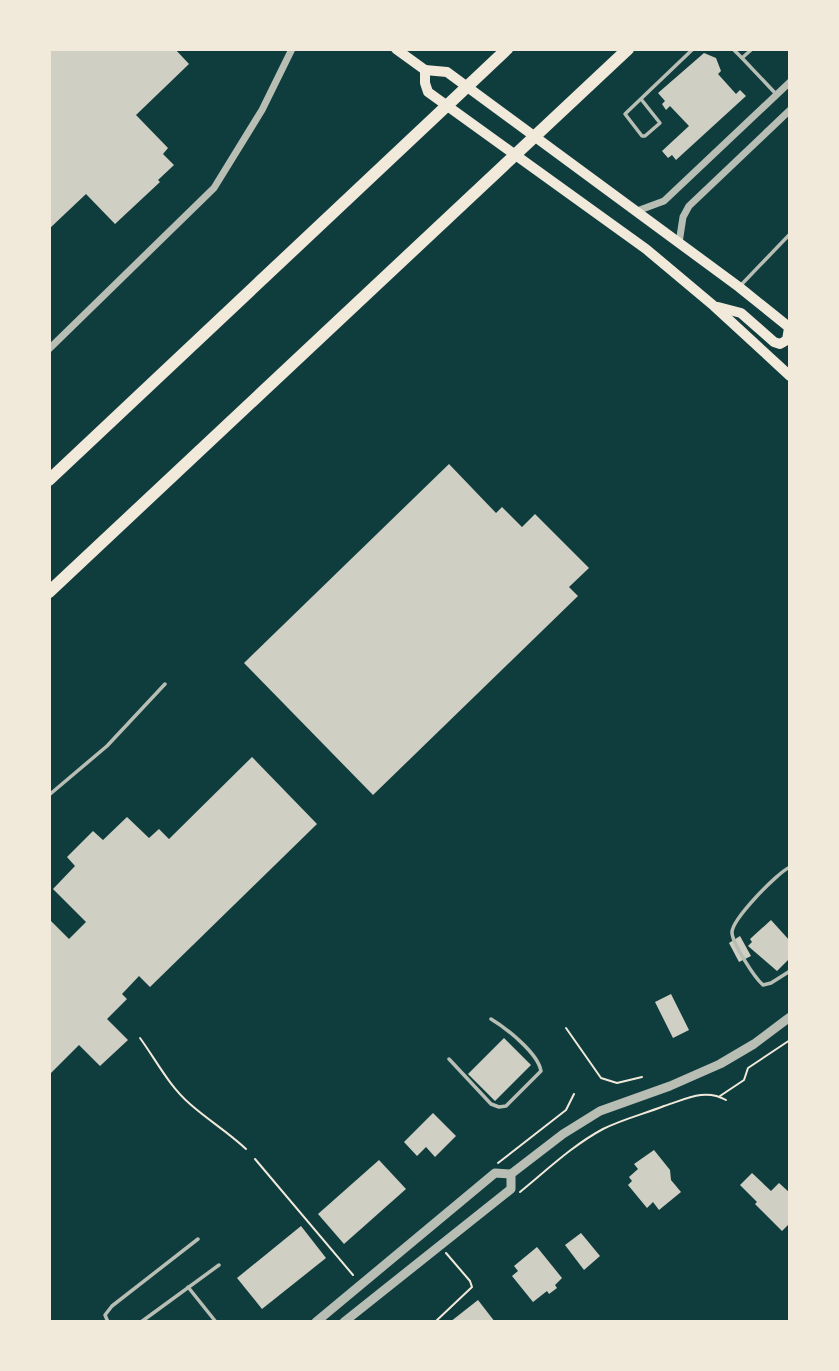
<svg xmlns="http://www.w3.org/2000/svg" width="839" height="1371" viewBox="0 0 839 1371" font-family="'DejaVu Sans',sans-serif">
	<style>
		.building { fill: #cfcfc3 }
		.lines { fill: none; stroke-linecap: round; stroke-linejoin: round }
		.path { stroke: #f1e9da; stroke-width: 2 }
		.service { stroke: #b8beb3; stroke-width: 3.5 }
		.minor { stroke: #b8beb3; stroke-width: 7 }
		.tertiary { stroke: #b8beb3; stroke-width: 9 }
		.secondary { stroke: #f1e9da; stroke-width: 10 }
		.motorway { stroke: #f1e9da; stroke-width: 12 }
	</style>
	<rect width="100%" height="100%" fill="#0f3d3e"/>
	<g class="building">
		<polygon points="49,49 175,49 189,64 136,115 168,148 163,154 174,165 158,180 160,182 115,224 86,194 49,229"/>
		<polygon points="704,53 716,58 721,71 718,74 736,94 740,90 746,96 676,160 672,155 668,158 662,151 689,126 670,106 666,110 662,104 665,101 658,93"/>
		<polygon points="449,464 496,513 502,507 522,527 535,514 589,568 569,587 578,596 373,795 244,663"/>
		<polygon points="252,757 317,824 150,987 139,976 122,994 127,999 107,1019 128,1040 100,1066 79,1045 49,1075 49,919 69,939 86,922 53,889 75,866 67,857 93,831 103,840 127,817 149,838 159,829 169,839"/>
		<polygon points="771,920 790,941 790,958 777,971 748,946 752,942 750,939"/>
		<polygon points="740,936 751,956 739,962 729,943"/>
		<polygon points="671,994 689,1030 673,1038 655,1002"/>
		<polygon points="504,1038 531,1065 495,1101 468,1074"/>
		<polygon points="433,1113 456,1136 435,1157 426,1147 417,1156 404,1142"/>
		<polygon points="654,1150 670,1170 671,1180 681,1192 659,1210 653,1202 647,1208 628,1185 632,1181 629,1177 638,1169 634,1164"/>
		<polygon points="379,1160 406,1189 344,1244 318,1214"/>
		<polygon points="752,1173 771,1191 779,1183 790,1193 790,1223 782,1231 755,1204 757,1202 740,1185"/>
		<polygon points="301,1226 326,1258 262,1309 237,1278"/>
		<polygon points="581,1233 600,1256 584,1270 565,1245"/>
		<polygon points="537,1247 562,1278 555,1285 557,1288 549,1294 547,1291 533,1302 512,1276 518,1271 514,1266"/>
		<polygon points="478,1300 495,1322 450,1322"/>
	</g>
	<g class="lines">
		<g class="path">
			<polyline points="566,1028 601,1078 617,1083 642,1077"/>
			<path d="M 140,1038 C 156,1060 169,1086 190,1104 C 208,1120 228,1132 246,1149"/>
			<polyline points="720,1096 744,1080 748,1068 790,1040"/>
			<polyline points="255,1159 353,1275"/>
			<polyline points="498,1163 566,1110 574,1094"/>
			<path d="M 520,1192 C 547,1170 573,1145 603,1129 C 623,1119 644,1114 664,1106 C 686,1099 705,1088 726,1100"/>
			<polyline points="435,1322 472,1287 470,1281 446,1253"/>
		</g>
		<g class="service">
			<polyline points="733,49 742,58 752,49"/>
			<polyline points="742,58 777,95"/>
			<polyline points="641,99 660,123 645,136 642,136 625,114 693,49"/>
			<polyline points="741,285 790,234"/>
			<polyline points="49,795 107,746 165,684"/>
			<path d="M 790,867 C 778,872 731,920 732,933 C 733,944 754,977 763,985 L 771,983 L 790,971"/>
			<path d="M 449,1059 L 491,1104 L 499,1107 L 506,1106 L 541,1071 C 538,1053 506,1028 491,1019"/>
			<polyline points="188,1287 216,1322"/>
			<polyline points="108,1322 105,1315 112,1306 198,1239"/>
			<polyline points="141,1322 219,1265"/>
		</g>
		<g class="minor">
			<polyline points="637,211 664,201 790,82"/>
			<polyline points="679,243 683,217 689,206 790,110"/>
			<polyline points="49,349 214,188 262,110 292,49"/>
		</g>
		<g class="tertiary">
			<polyline points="316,1322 495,1173 511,1174 563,1134 600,1111 670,1086 720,1064 754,1044 790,1017"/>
			<polyline points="344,1322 511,1189 511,1174"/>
		</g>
		<g class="secondary">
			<polyline points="396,49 425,70"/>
			<polyline points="425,70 425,83 428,92 646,249 714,306 790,376"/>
			<polyline points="425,70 447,72 739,287 790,328"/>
			<polyline points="718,307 741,313 774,342 780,344 787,340 789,328"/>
		</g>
		<g class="motorway">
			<polyline points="49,480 507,49"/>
			<polyline points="49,592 628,49"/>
		</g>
	</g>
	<rect width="839" height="1371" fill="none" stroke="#f1e9da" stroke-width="102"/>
</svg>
